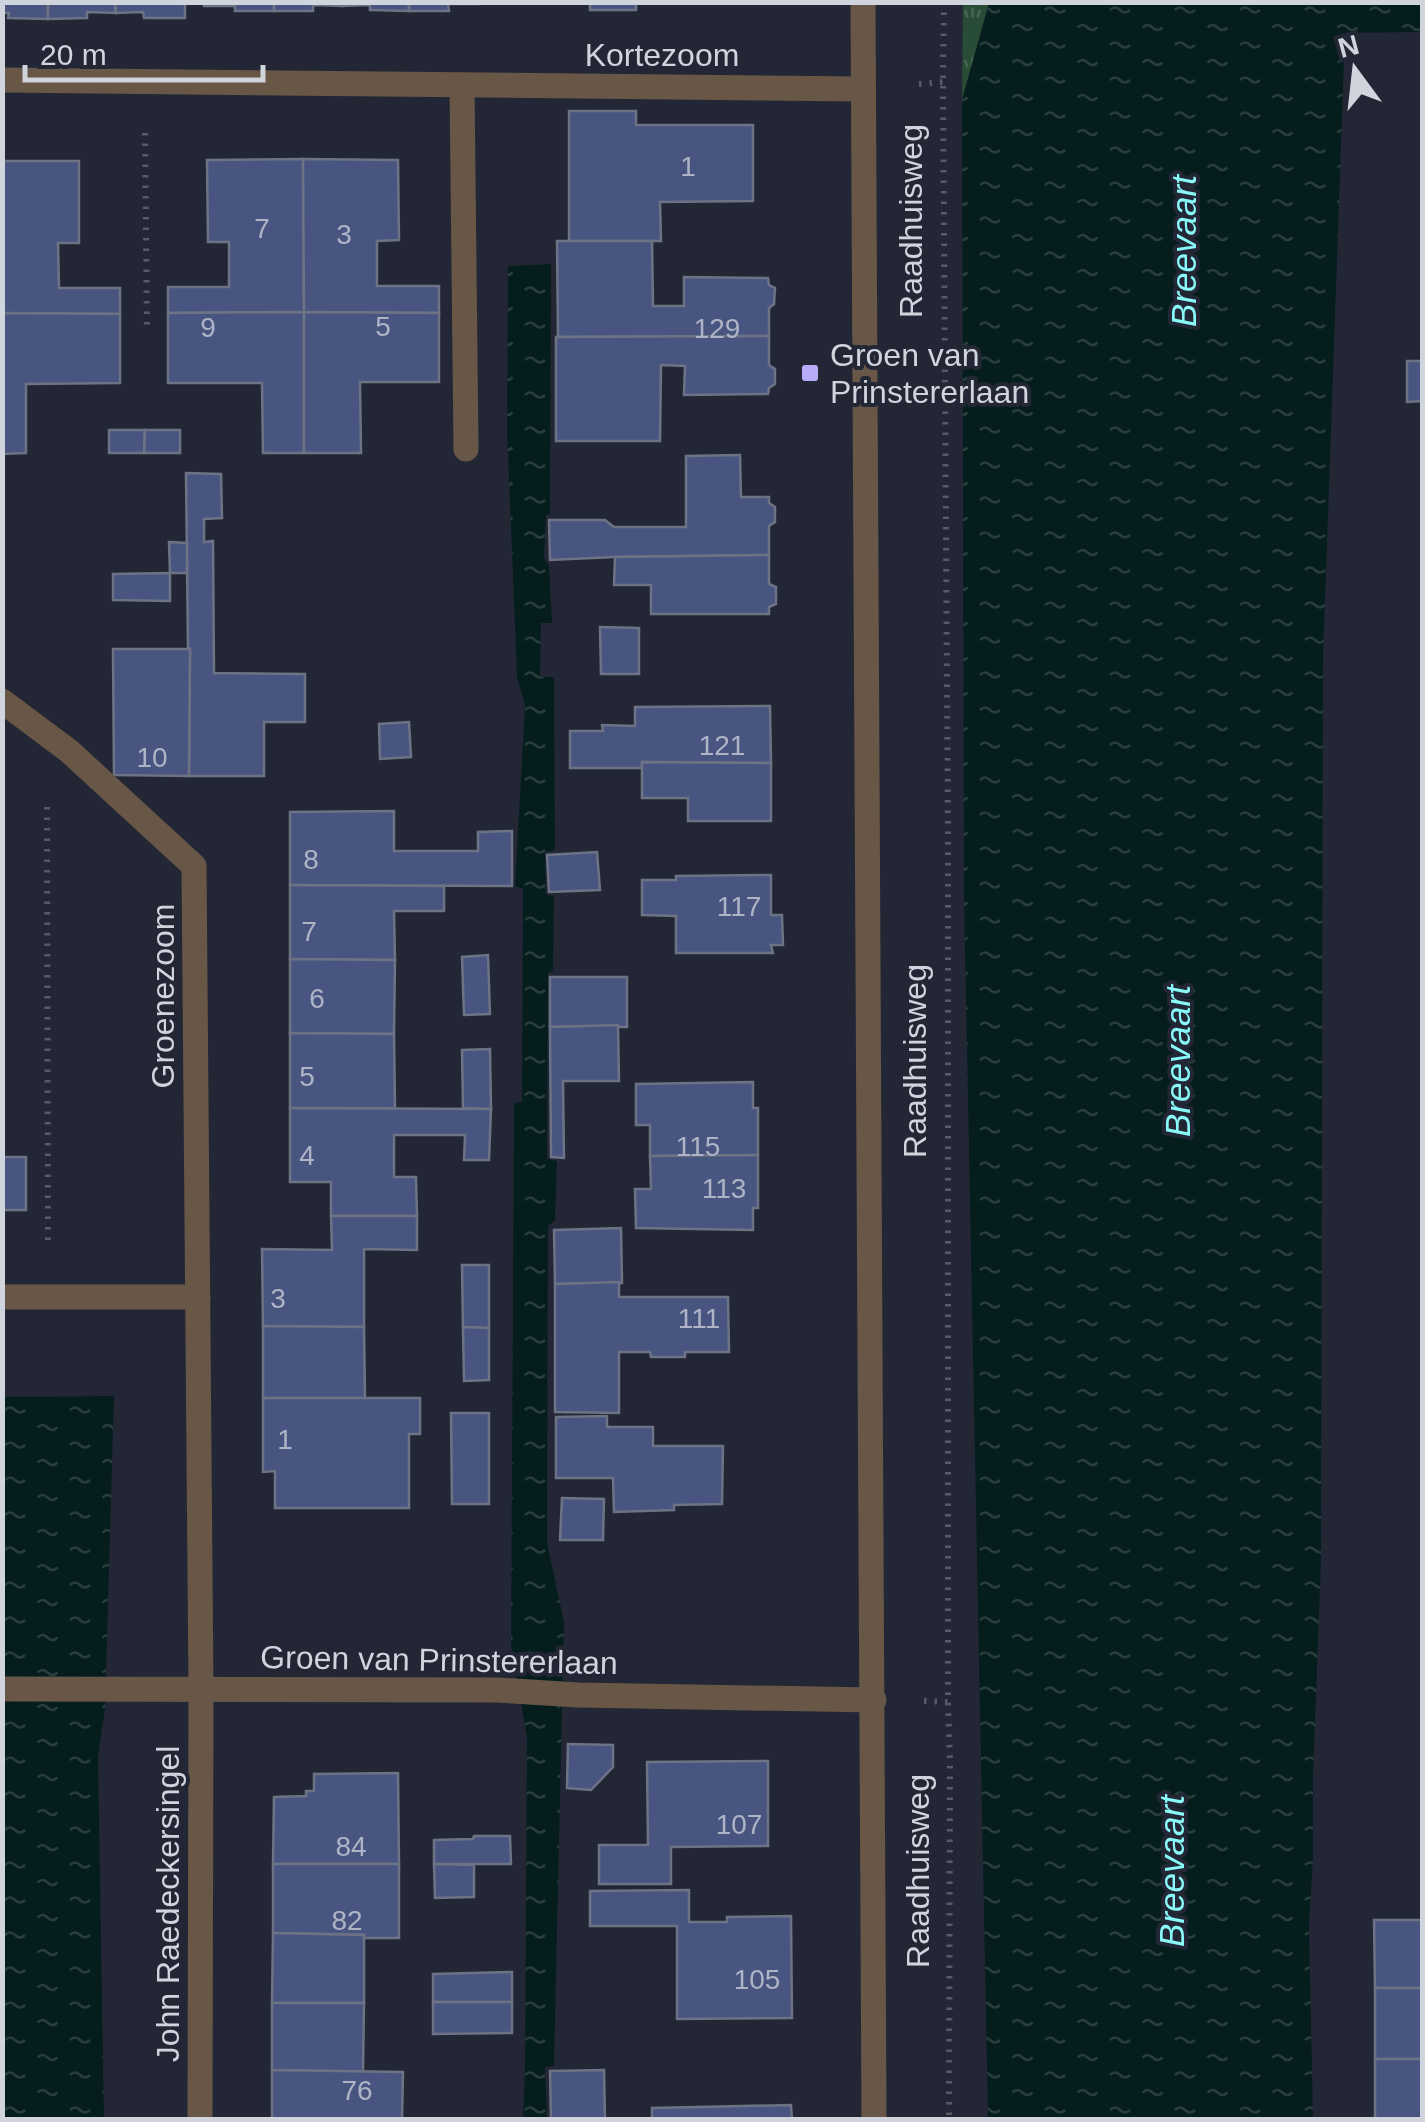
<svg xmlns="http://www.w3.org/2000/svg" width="1425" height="2122" viewBox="0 0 1425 2122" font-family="Helvetica,sans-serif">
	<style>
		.grass { fill: url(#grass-tufts) }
		.water { fill: url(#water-ripples) }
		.building { fill: #485580; stroke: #6d7384; stroke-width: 2.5 }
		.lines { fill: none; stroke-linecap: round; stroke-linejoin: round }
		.path { stroke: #575b68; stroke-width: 6; stroke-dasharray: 2.5 8; stroke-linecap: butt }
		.minor { stroke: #685747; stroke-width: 25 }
		.poi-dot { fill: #b8abf7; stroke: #232735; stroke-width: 4 }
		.labels { text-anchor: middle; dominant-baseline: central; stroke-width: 8; stroke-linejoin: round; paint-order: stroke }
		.number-label { font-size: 28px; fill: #aeb4c6 }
		.street-label { font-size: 32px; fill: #d0d4dd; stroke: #232735 }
		.poi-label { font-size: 32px; fill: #d0d4dd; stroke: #232735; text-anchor: start }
		.water-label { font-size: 35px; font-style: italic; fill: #88f8f8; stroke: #232735 }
	</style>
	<defs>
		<pattern id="grass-tufts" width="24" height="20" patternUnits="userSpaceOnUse" patternTransform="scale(2.5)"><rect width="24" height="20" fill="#294c36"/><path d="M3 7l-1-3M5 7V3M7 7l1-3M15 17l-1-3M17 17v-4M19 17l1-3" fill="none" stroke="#476553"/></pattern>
		<pattern id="water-ripples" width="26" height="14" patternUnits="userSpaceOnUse" patternTransform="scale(2.5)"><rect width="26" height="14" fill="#061d1d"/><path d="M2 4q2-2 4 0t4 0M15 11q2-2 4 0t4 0" fill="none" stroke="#293d3d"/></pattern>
	</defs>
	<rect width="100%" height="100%" fill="#232735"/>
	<polygon class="grass" points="963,3 989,3 962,100"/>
	<g class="water">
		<polygon points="989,3 1422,3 1422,32 1345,33 1323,658 1321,1561 1313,1776 1313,1859 1309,1925 1313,2119 988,2119 964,899 962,100"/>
		<polygon points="551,264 550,514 546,515 544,558 549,566 552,623 541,623 540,677 554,677 555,850 545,852 546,894 554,897 553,971 548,973 547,1159 557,1161 555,1220 548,1226 547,1543 564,1622 554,2066 545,2067 547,2120 523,2119 525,2069 527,1738 511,1644 514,1103 522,1102 523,889 515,886 525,705 517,677 507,430 508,266"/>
		<polygon points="114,1396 105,1709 98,1756 104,2119 3,2119 5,1708 2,1686 2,1397"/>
	</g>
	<g class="building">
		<polygon points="2,2 48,2 48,19 8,18 9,13 2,13"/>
		<polygon points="48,2 115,2 116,13 87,12 87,18 48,19"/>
		<polygon points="115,2 185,2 185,18 144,18 143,12 116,13"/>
		<polygon points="204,2 274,2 274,11 235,11 235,6 204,6"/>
		<polygon points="274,2 342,2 342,6 313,5 313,11 274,11"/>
		<polygon points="342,2 409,2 409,11 370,10 370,5 342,6"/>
		<polygon points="409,2 479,2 479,4 448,4 449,11 409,11"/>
		<rect x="590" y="2" width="46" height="8"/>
		<polygon points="569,111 636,111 636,125 753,125 753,201 660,202 661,241 569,241"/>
		<polygon points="303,159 304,312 168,313 168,287 229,287 229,242 208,242 207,160"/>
		<polygon points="303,159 398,160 399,240 377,241 377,286 439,286 439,313 304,312"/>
		<polygon points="2,161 79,161 79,243 58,243 59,288 120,288 120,314 2,313"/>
		<polygon points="557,241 652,241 653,306 684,306 684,277 768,278 769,285 775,288 774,304 769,308 769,336 558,337"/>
		<polygon points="304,312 304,453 263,453 262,383 168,383 168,313"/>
		<polygon points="304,312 439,313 439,382 360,382 361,453 304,453"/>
		<polygon points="2,313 120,314 120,383 26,384 26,453 2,454"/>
		<polygon points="769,336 769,365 775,369 775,384 769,388 768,394 684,395 685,366 661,365 660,441 556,441 556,337"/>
		<polygon points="1407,361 1422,361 1422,401 1407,402"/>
		<polygon points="109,430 145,430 144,453 109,453"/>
		<polygon points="145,430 180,430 180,453 144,453"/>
		<polygon points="740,455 741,497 769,497 769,503 775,507 775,522 769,526 769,555 615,557 550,560 549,520 605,520 614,527 686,527 686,456"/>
		<polygon points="186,473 221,474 222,518 204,519 204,542 213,541 214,673 305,674 305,722 264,722 264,776 189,776 190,649 188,648"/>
		<polygon points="169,542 187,543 187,573 170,573"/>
		<polygon points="769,555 769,584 776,587 776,604 769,607 769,614 651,614 651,585 614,585 615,557"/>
		<polygon points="170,573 170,601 113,600 113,574"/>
		<polygon points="600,627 639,628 639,674 601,674"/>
		<polygon points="113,649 190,649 189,776 114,775"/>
		<polygon points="770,706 771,763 642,762 642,768 570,768 570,731 603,731 602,725 635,726 635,707"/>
		<polygon points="409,722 411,757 380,759 379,724"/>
		<polygon points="642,762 771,763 771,821 688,821 688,798 642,798"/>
		<polygon points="394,811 394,851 478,851 478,832 512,831 512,886 290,885 290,812"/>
		<polygon points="597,852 600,890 549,892 547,855"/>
		<polygon points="771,875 771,915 782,915 783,945 771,945 773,953 676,953 676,916 642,915 642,880 676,880 676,876"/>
		<polygon points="290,885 444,886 444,911 394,911 395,960 290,959"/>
		<polygon points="488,955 490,1014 464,1015 462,957"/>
		<polygon points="290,959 395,960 394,1034 290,1033"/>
		<rect x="550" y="977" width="77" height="50"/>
		<polygon points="618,1025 619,1081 563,1081 564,1158 551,1157 550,1027"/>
		<polygon points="290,1033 394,1034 395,1109 290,1108"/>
		<polygon points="490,1049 491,1109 463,1108 462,1050"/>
		<polygon points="753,1082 753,1108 758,1108 758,1155 650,1156 650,1125 636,1125 636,1084"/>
		<polygon points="290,1108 491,1109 489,1160 464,1160 465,1135 394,1135 394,1177 416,1177 417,1216 331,1216 331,1182 290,1182"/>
		<polygon points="758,1155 758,1208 753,1208 753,1230 636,1228 635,1189 651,1189 650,1156"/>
		<rect x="2" y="1157" width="24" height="53"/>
		<polygon points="331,1216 417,1216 417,1250 364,1249 364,1327 263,1326 262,1249 332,1250"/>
		<polygon points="621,1228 622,1283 555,1284 554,1230"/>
		<polygon points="462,1265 489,1265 489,1328 463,1327"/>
		<polygon points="619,1282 619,1297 728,1297 729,1352 685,1352 685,1357 651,1357 650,1352 619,1352 619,1413 555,1412 555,1284"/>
		<polygon points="263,1326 364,1327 365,1398 263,1398"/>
		<polygon points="463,1327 489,1328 489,1380 464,1381"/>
		<polygon points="263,1398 420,1398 420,1434 409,1434 409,1508 275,1508 275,1471 263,1472"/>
		<polygon points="451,1413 489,1413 489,1504 452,1504"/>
		<polygon points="607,1416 607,1427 653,1427 653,1446 723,1446 722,1504 674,1505 674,1510 614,1512 613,1478 556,1478 556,1417"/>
		<polygon points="562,1498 604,1499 603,1540 560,1540"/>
		<polygon points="568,1744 613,1745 613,1767 591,1790 567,1788"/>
		<polygon points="768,1761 768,1846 671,1847 671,1884 599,1884 599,1845 648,1845 647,1762"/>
		<polygon points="398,1773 399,1864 273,1864 274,1797 306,1796 306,1791 314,1791 314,1774"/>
		<polygon points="474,1836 510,1836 511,1864 434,1864 434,1840 473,1839"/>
		<polygon points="273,1864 399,1864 399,1938 364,1938 364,1935 273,1933"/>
		<polygon points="434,1864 474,1865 474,1897 435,1898"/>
		<polygon points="689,1890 689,1922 727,1922 727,1917 791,1916 792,2018 677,2019 677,1926 590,1926 590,1891"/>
		<polygon points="1374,1920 1422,1920 1422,1988 1375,1988"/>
		<polygon points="273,1933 364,1935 364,2003 272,2003"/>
		<polygon points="512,1972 512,2002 433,2002 433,1974"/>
		<rect x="1375" y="1988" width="47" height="71"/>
		<polygon points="433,2002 512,2002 512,2033 433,2034"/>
		<polygon points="272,2003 364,2003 363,2072 272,2070"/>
		<rect x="1375" y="2059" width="47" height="61"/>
		<polygon points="272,2070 403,2072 402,2120 272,2120"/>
		<polygon points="604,2070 605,2120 551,2120 550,2071"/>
		<polygon points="791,2105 792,2120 652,2120 652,2108"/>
	</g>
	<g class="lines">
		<g class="path">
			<polyline points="944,2 943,82 948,837 948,1702 950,1759 949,2120"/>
			<polyline points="919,84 943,82"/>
			<polyline points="145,133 147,330"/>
			<polyline points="47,807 48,1244"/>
			<polyline points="924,1701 948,1702"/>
		</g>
		<g class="minor">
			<path d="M 863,2 C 863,708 874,1414 874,2120"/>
			<polyline points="2,80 863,89"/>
			<polyline points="462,85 466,449"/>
			<polyline points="2,701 69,751 194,866 201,1689 200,2120"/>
			<polyline points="2,1297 198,1297"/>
			<polyline points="2,1689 498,1690 578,1695 874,1700"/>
		</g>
	</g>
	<rect class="poi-dot" x="800" y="363" width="20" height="20" rx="5"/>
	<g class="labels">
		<g class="number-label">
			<text x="688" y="166">1</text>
			<text x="262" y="228">7</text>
			<text x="344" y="234">3</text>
			<text x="383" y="326">5</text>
			<text x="208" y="327">9</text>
			<text x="717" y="328">129</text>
			<text x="722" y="745">121</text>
			<text x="152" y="757">10</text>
			<text x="311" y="859">8</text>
			<text x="739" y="906">117</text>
			<text x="309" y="931">7</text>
			<text x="317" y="998">6</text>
			<text x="307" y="1076">5</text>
			<text x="698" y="1146">115</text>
			<text x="307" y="1155">4</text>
			<text x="724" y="1188">113</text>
			<text x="278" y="1298">3</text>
			<text x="699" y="1318">111</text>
			<text x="285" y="1439">1</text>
			<text x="739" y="1824">107</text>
			<text x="351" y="1846">84</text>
			<text x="347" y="1920">82</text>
			<text x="757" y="1979">105</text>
			<text x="357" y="2090">76</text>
		</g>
		<g class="street-label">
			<text x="662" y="55">Kortezoom</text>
			<text transform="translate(911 221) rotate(-90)">Raadhuisweg</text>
			<text transform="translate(163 996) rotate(-90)">Groenezoom</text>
			<text transform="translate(915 1061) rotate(-90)">Raadhuisweg</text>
			<text transform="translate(439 1660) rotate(1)">Groen van Prinstererlaan</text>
			<text transform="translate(918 1871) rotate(-90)">Raadhuisweg</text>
			<text transform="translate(168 1904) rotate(-90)">John Raedeckersingel</text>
		</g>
		<g class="poi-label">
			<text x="830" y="355">Groen van<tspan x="830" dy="37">Prinstererlaan</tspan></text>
		</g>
		<g class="water-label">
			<text transform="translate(1183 251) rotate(-90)">Breevaart</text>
			<text transform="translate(1177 1061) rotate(-90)">Breevaart</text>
			<text transform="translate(1171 1871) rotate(-90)">Breevaart</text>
		</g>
	</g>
	<rect width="1425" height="2122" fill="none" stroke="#d0d4dd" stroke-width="10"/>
	<g transform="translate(1355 70) rotate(345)" stroke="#232735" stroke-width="8" paint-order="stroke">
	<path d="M0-8L18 38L0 25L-18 38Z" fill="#d0d4dd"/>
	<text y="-15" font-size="28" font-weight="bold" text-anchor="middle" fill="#d0d4dd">N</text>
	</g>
	<path d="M25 65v15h238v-15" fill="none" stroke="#d0d4dd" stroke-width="5"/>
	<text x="40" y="65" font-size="30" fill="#d0d4dd" stroke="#232735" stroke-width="8" paint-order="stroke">20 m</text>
</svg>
